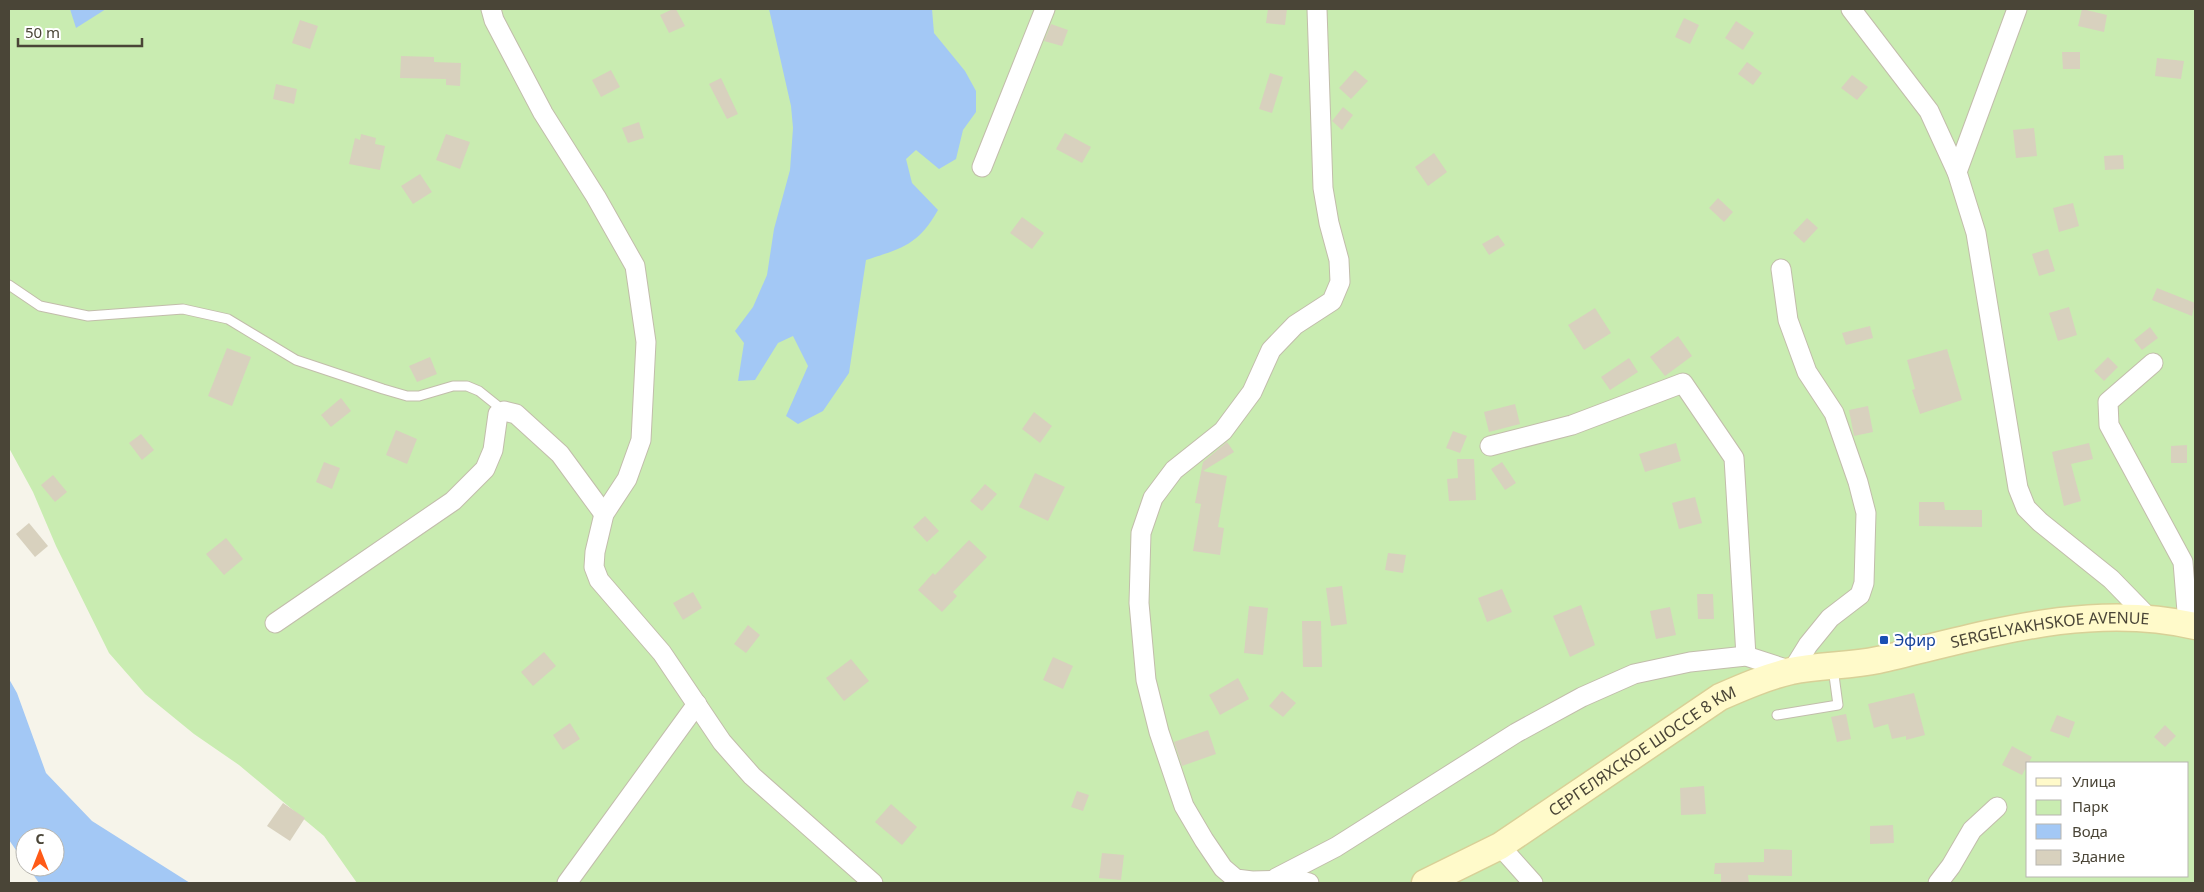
<svg xmlns="http://www.w3.org/2000/svg" width="2204" height="892" viewBox="0 0 2204 892" font-family="'Noto Sans',sans-serif">
	<style>
		.green { fill: #c9ecb1; fill-rule: evenodd }
		.water { fill: #a3c8f5 }
		.building { fill: #d8d1be }
		.lines { fill: none; stroke-linecap: round; stroke-linejoin: round }
		.service-casing { stroke: #c2bdab; stroke-width: 11 }
		.minor-casing { stroke: #c2bdab; stroke-width: 21 }
		.secondary-casing { stroke: #d8d097; stroke-width: 29 }
		.service { stroke: #fff; stroke-width: 9 }
		.minor { stroke: #fff; stroke-width: 19 }
		.secondary { stroke: #fffaca; stroke-width: 26 }
		.transit-dot { fill: #1a4fb4; stroke: #fff; stroke-width: 2 }
		.labels { text-anchor: middle; dominant-baseline: central; stroke-width: 4; stroke-linejoin: round; paint-order: stroke }
		.street-label { font-size: 16px; fill: #4a4537; stroke: #fff }
		.transit-label { font-size: 16px; fill: #164399; stroke: #fff; text-anchor: start }
	</style>
	<rect width="100%" height="100%" fill="#f6f4ea"/>
	<path class="green" d="M 9,9 L 2195,9 L 2195,883 L 357,883 L 324,836 L 239,765 L 194,734 L 145,694 L 109,653 L 56,546 L 33,492 L 9,448 ZM 2028,763 L 2188,763 L 2188,876 L 2028,876 Z"/>
	<g class="water">
		<polygon points="70,9 106,9 76,28"/>
		<path d="M 769,9 L 932,9 L 934,33 L 965,71 L 976,91 L 976,112 L 963,130 L 956,159 L 939,169 L 916,150 L 906,159 L 912,183 L 938,210 C 918,245 903,248 866,260 L 849,373 L 823,411 L 798,424 L 786,416 L 808,366 L 793,336 L 778,343 L 755,380 L 738,381 L 744,343 L 735,331 L 753,307 L 767,275 L 774,229 L 790,170 L 793,128 L 791,106 Z"/>
		<polygon points="9,679 17,693 46,773 92,821 190,883 39,883 28,867 55,867 55,837 25,837 25,863 9,840"/>
	</g>
	<g class="building">
		<polygon points="673,9 676,9 685,26 669,33 660,15"/>
		<polygon points="1268,9 1287,9 1285,25 1266,23"/>
		<polygon points="2082,9 2107,15 2104,32 2078,26"/>
		<polygon points="1684,18 1699,25 1690,44 1675,37"/>
		<polygon points="300,20 318,26 310,49 292,43"/>
		<polygon points="1736,21 1754,33 1743,50 1725,38"/>
		<polygon points="1051,24 1068,30 1062,46 1044,41"/>
		<polygon points="2062,52 2080,52 2080,69 2063,69"/>
		<polygon points="401,56 434,57 434,62 461,63 460,86 446,85 446,79 400,78"/>
		<polygon points="2157,58 2184,61 2181,79 2155,76"/>
		<polygon points="1747,62 1762,73 1753,85 1738,74"/>
		<polygon points="611,70 620,87 601,97 592,80"/>
		<polygon points="1355,70 1368,81 1351,99 1339,88"/>
		<polygon points="1270,73 1283,77 1272,113 1259,109"/>
		<polygon points="1852,75 1868,87 1857,100 1841,88"/>
		<polygon points="721,78 738,114 727,119 709,84"/>
		<polygon points="276,84 297,89 294,104 273,99"/>
		<polygon points="1343,107 1353,115 1342,130 1332,121"/>
		<polygon points="639,122 644,138 628,143 622,128"/>
		<polygon points="2034,128 2037,156 2016,158 2013,130"/>
		<polygon points="1065,133 1091,147 1082,163 1056,149"/>
		<polygon points="361,134 376,138 375,144 385,146 380,170 349,164 355,138 360,140"/>
		<polygon points="446,134 470,142 460,169 436,160"/>
		<polygon points="1434,153 1447,172 1428,186 1415,167"/>
		<polygon points="2123,155 2124,169 2105,170 2104,156"/>
		<polygon points="420,174 432,192 413,204 401,186"/>
		<polygon points="1718,198 1733,212 1724,222 1709,208"/>
		<polygon points="2073,203 2079,226 2059,232 2053,208"/>
		<polygon points="1022,217 1044,233 1032,249 1010,233"/>
		<polygon points="1807,218 1818,228 1804,243 1793,233"/>
		<polygon points="1498,235 1505,245 1489,255 1482,244"/>
		<polygon points="2048,249 2055,271 2039,276 2032,254"/>
		<polygon points="2157,288 2195,303 2192,316 2152,300"/>
		<polygon points="2069,307 2077,335 2058,341 2049,313"/>
		<polygon points="1595,308 1611,333 1584,350 1568,325"/>
		<polygon points="1870,326 1873,338 1846,345 1842,333"/>
		<polygon points="2150,327 2158,338 2142,350 2134,340"/>
		<polygon points="1678,336 1692,356 1665,376 1650,357"/>
		<polygon points="227,348 251,357 232,406 208,396"/>
		<polygon points="1947,349 1962,400 1920,414 1912,390 1915,389 1907,360"/>
		<polygon points="430,357 437,374 417,382 409,366"/>
		<polygon points="2108,357 2118,367 2104,381 2094,371"/>
		<polygon points="1629,358 1638,372 1610,390 1601,377"/>
		<polygon points="341,398 351,411 331,427 321,415"/>
		<polygon points="1515,404 1520,424 1489,432 1484,412"/>
		<polygon points="1868,406 1873,432 1854,436 1849,410"/>
		<polygon points="1034,412 1052,426 1040,443 1022,429"/>
		<polygon points="396,430 417,439 407,464 386,455"/>
		<polygon points="1453,431 1467,436 1460,453 1446,448"/>
		<polygon points="141,434 154,450 142,460 129,443"/>
		<polygon points="1227,442 1234,452 1203,471 1227,476 1218,527 1224,528 1220,555 1193,551 1201,504 1195,503 1203,462"/>
		<polygon points="1676,443 1681,461 1645,472 1639,454"/>
		<polygon points="2089,443 2093,459 2071,464 2081,501 2064,506 2052,452"/>
		<polygon points="2187,445 2187,463 2171,463 2171,446"/>
		<polygon points="1457,459 1474,459 1476,500 1449,501 1447,479 1458,478"/>
		<polygon points="324,462 340,468 332,489 316,482"/>
		<polygon points="1502,462 1516,483 1505,490 1491,469"/>
		<polygon points="1035,473 1065,487 1048,521 1019,507"/>
		<polygon points="53,475 67,492 55,502 41,485"/>
		<polygon points="985,484 997,494 982,511 970,501"/>
		<polygon points="1695,497 1702,523 1679,529 1672,503"/>
		<polygon points="1919,502 1944,502 1945,510 1982,510 1982,527 1919,526"/>
		<polygon points="925,516 939,531 927,542 913,527"/>
		<polygon points="29,523 48,546 35,557 16,534"/>
		<polygon points="226,538 243,559 224,575 206,554"/>
		<polygon points="969,540 987,557 953,592 957,596 942,612 918,590 933,573 935,575"/>
		<polygon points="1388,553 1406,555 1403,573 1385,570"/>
		<polygon points="1342,586 1347,624 1331,626 1326,588"/>
		<polygon points="1502,589 1512,612 1487,622 1478,598"/>
		<polygon points="693,592 702,608 683,620 673,603"/>
		<polygon points="1697,594 1713,594 1714,619 1698,619"/>
		<polygon points="1581,605 1595,645 1570,657 1553,616"/>
		<polygon points="1249,606 1268,608 1263,655 1244,653"/>
		<polygon points="1670,607 1676,635 1656,639 1650,611"/>
		<polygon points="1302,621 1321,621 1322,667 1303,667"/>
		<polygon points="748,625 760,635 746,653 734,644"/>
		<polygon points="544,652 556,666 533,686 521,672"/>
		<polygon points="1053,657 1073,666 1063,689 1043,680"/>
		<polygon points="851,659 869,681 844,701 826,678"/>
		<polygon points="1238,678 1249,699 1220,715 1209,695"/>
		<polygon points="1282,691 1296,703 1283,717 1269,706"/>
		<polygon points="1914,693 1925,735 1906,740 1906,736 1892,739 1888,724 1874,728 1868,704"/>
		<polygon points="1846,714 1851,739 1837,742 1831,717"/>
		<polygon points="2057,715 2075,722 2069,738 2050,731"/>
		<polygon points="570,723 580,739 563,750 553,735"/>
		<polygon points="2165,725 2176,736 2165,747 2154,737"/>
		<polygon points="1208,730 1216,754 1182,766 1174,742"/>
		<polygon points="2012,746 2032,757 2022,775 2002,765"/>
		<polygon points="1704,786 1706,814 1681,815 1680,788"/>
		<polygon points="1077,791 1089,795 1083,811 1071,807"/>
		<polygon points="283,803 305,818 290,841 267,826"/>
		<polygon points="891,804 917,827 902,845 875,822"/>
		<polygon points="1893,825 1894,843 1870,844 1870,826"/>
		<polygon points="1764,849 1792,850 1792,876 1748,875 1749,883 1721,883 1721,874 1714,874 1715,863 1764,862"/>
		<polygon points="1102,853 1124,855 1121,880 1099,878"/>
	</g>
	<g class="lines">
		<g class="service-casing">
			<g id="service">
				<polyline points="9,285 40,306 88,316 183,309 228,319 296,360 383,389 407,396 419,396 453,386 467,386 479,391 504,411"/>
				<polyline points="1777,715 1838,705 1833,668"/>
			</g>
		</g>
		<g class="minor-casing">
			<g id="minor">
				<polyline points="491,9 494,20 543,113 596,197 635,266 646,342 641,440 627,479 604,514 595,552 594,567 599,580 662,653 722,742 752,776 873,883"/>
				<polyline points="1851,9 1929,111 1957,172 1976,233 2018,488 2026,508 2040,522 2111,579 2149,618"/>
				<polyline points="982,167 1045,9"/>
				<polyline points="1957,172 2017,9"/>
				<polyline points="2153,363 2108,402 2109,425 2183,562 2188,624"/>
				<polyline points="1490,446 1572,425 1683,383 1734,458 1746,656"/>
				<polyline points="275,623 453,501 485,469 493,450 498,414 504,411 516,414 560,454 604,514"/>
				<polyline points="1500,846 1533,883"/>
				<polyline points="1276,878 1336,847 1516,733 1582,697 1634,674 1690,662 1746,656 1792,671 1808,645 1830,618 1860,595 1864,583 1866,513 1858,482 1834,413 1807,372 1788,320 1781,269"/>
				<polyline points="567,883 697,704"/>
				<polyline points="1309,883 1297,880 1252,881 1236,879 1223,868 1204,840 1184,806 1159,732 1146,680 1139,603 1141,533 1153,498 1174,470 1223,431 1252,392 1271,350 1295,325 1332,301 1340,282 1339,260 1329,223 1323,188 1317,9"/>
				<polyline points="1938,883 1951,866 1972,830 1997,807"/>
			</g>
		</g>
		<g class="secondary-casing">
			<g id="secondary">
				<path id="s1" d="M 1425,883 L 1500,846 L 1720,697 C 1743,687 1766,677 1791,671 C 1820,665 1850,666 1878,660 C 1982,636 2088,601 2195,626"/>
			</g>
		</g>
		<use href="#service" class="service"/>
		<use href="#minor" class="minor"/>
		<use href="#secondary" class="secondary"/>
	</g>
	<rect class="transit-dot" x="1879" y="635" width="10" height="10" rx="2.5"/>
	<g class="labels">
		<g class="street-label">
			<text stroke="none"><textPath href="#s1" startOffset="688">SERGELYAKHSKOE AVENUE</textPath></text>
			<text stroke="none"><textPath href="#s1" startOffset="255">СЕРГЕЛЯХСКОЕ ШОССЕ 8 КМ</textPath></text>
		</g>
		<g class="transit-label">
			<text x="1894" y="640">Эфир</text>
		</g>
	</g>
	<rect width="2204" height="892" fill="none" stroke="#4a4537" stroke-width="20"/>
	<rect x="2026" y="762" width="162" height="115" fill="#ffffff" stroke="#b7b5af"/>
	<rect x="2036" y="778" width="25" height="8" fill="#fffaca" stroke="#b7b5af"/>
	<text x="2072" y="787" font-size="15" fill="#4a4537">Улица</text>
	<rect x="2036" y="800" width="25" height="15" fill="#c9ecb1" stroke="#b7b5af"/>
	<text x="2072" y="812" font-size="15" fill="#4a4537">Парк</text>
	<rect x="2036" y="824" width="25" height="15" fill="#a3c8f5" stroke="#b7b5af"/>
	<text x="2072" y="837" font-size="15" fill="#4a4537">Вода</text>
	<rect x="2036" y="850" width="25" height="15" fill="#d8d1be" stroke="#b7b5af"/>
	<text x="2072" y="862" font-size="15" fill="#4a4537">Здание</text>
	<g transform="translate(40 852)"><circle r="24" fill="#ffffff" stroke="#b7b5af"/>
	<path d="M0-4L9 19L0 12L-9 19Z" fill="#ff5a17"/>
	<text y="-8" font-size="14" font-weight="bold" text-anchor="middle" fill="#4a4537">С</text>
	</g>
	<path d="M18 38v8h124v-8" fill="none" stroke="#4a4537" stroke-width="2.5"/>
	<text x="25" y="38" font-size="15" fill="#4a4537" stroke="#ffffff" stroke-width="4" paint-order="stroke">50 m</text>
</svg>
